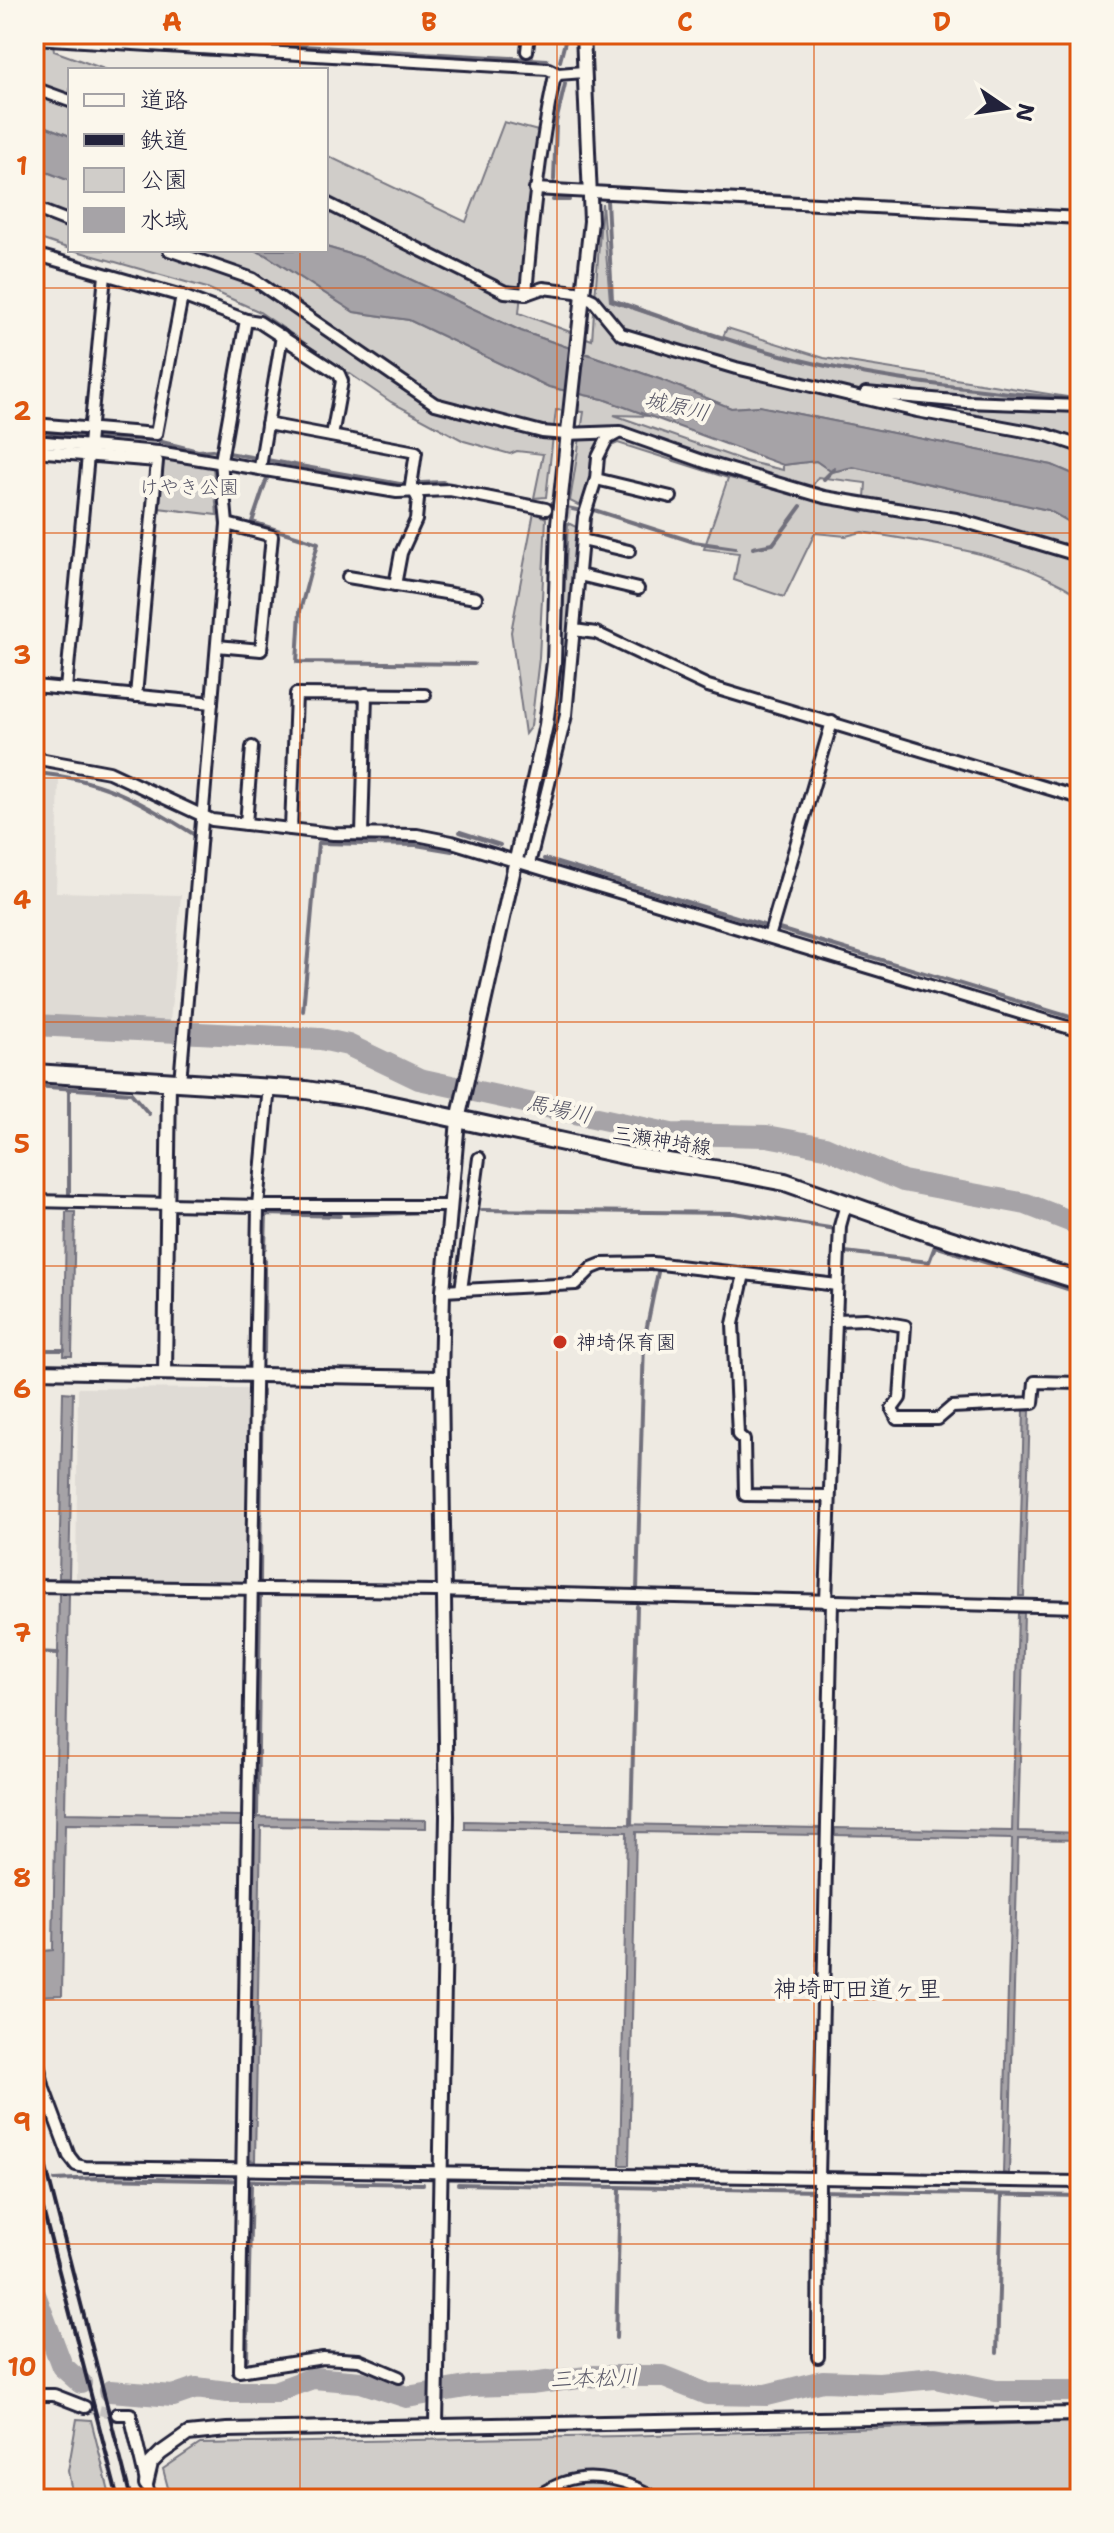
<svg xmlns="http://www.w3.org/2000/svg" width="1114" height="2533" viewBox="0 0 1114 2533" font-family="'Shantell Sans','Klee One',sans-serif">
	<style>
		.built { fill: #dfdbd5 }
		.green { fill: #d0cdc9; stroke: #797882; stroke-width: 2; fill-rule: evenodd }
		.water { fill: #a6a3a7; stroke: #716f7c; stroke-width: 2 }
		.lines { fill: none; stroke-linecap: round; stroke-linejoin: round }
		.stream { stroke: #716f7c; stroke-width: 4 }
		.river { stroke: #a6a3a7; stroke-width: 22 }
		.minor-tunnel { stroke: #c5c2c1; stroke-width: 10; stroke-dasharray: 10 5; stroke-linecap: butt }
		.pedestrian-casing { stroke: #22223b; stroke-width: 14 }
		.minor-casing { stroke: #22223b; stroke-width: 16 }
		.tertiary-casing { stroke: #22223b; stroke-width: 18 }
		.primary-casing { stroke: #22223b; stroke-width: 22 }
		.pedestrian { stroke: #fbf7ec; stroke-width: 8 }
		.minor { stroke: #fbf7ec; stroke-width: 10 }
		.tertiary { stroke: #fbf7ec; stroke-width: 12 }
		.primary { stroke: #fbf7ec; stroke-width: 16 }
		.rail { stroke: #22223b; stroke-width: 4 }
		.grid { fill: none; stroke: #de560e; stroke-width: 2; stroke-opacity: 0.55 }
		.poi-dot { fill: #c8321e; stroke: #fbf7ec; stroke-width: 3 }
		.labels { text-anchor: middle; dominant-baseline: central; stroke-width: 8; stroke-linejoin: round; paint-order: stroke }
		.park-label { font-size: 20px; fill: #565566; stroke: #fbf7ec }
		.street-label { font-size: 20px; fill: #22223b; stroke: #fbf7ec }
		.poi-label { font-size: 20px; fill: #22223b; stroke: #fbf7ec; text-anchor: start }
		.water-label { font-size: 22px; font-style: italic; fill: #575666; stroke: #fbf7ec }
		.quarter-label { font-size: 24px; fill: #22223b; stroke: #fbf7ec }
		.neatline { fill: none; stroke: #de560e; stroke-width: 3 }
		.grid-label { font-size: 26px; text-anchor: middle; font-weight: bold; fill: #de560e }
	</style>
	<rect width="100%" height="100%" fill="#eeeae2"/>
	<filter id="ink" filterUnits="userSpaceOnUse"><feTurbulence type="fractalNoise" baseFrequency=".0125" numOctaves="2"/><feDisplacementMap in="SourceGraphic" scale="16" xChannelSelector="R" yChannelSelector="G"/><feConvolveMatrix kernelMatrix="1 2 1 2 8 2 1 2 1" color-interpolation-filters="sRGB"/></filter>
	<g filter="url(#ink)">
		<g class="built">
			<polygon points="34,776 59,779 56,892 181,895 170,1022 34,1016"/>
			<polygon points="78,1388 249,1389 247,1584 76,1582"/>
		</g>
		<g class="green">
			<polygon points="34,42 53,43 54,51 107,70 70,70 70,136 34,122"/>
			<polygon points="504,122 538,131 519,313 592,340 602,203 610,301 722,339 727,328 824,358 1080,399 1080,477 1052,465 759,406 731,408 662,380 521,331 367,259 326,247 326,155 466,222"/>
			<polygon points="34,167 70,181 70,249 34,237"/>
			<path d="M 73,250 L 254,250 L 264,254 L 354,312 L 409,320 L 549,387 L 603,399 L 650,416 L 614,415 L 745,461 L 783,470 L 783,465 L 816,461 L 832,472 L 853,467 L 1048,510 L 1080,528 L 1080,596 C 1015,553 937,545 862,532 L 846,536 L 815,533 L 784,597 L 734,580 L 739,553 L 704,549 L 728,478 L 618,443 L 597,452 L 582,507 L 570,501 L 584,412 L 556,410 L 546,497 L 534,498 L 543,454 L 517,451 L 510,454 L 464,441 L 391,402 L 258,311 L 207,288 ZM 737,467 L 812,487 L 818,477 L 866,483 L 864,512 L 729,478 Z"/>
			<polygon points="164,457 213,467 217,515 159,508"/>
			<polygon points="534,512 546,518 539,658 531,726 525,734 511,632"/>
			<polygon points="568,523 580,529 559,722 537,800 561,662"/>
			<polygon points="77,2419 91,2420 111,2499 92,2499 91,2496 72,2492 68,2471"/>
			<polygon points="1080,2422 1080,2499 171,2499 163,2469 200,2444 621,2436"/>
		</g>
		<g class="water">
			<polygon points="34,122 70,136 70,181 34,167"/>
			<polygon points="326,247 367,259 521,331 662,380 731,408 759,406 1052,465 1080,477 1080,528 1048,510 853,467 832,472 816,461 783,465 603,399 549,387 409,320 354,312 264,254 254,250 326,250"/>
			<polygon points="66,1212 75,1212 72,1356 64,1356"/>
			<polygon points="63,1392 73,1393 69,1578 59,1578"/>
			<polygon points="1024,1410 1030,1411 1024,1596 1019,1596"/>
			<polygon points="59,1593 69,1594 65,1813 241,1816 240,1826 65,1824 62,1995 34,1996 34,1952 53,1950"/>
			<polygon points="1018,1613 1024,1613 1018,1831 1080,1833 1080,1840 1018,1839 1009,2174 1003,2173 1012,1839 835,1835 835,1828 1012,1831"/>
			<polygon points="254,1817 426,1820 426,1828 261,1826 255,2161 248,2160"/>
			<polygon points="465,1821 820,1828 819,1835 636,1832 629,2165 620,2165 627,1832 465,1829"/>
		</g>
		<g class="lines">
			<g class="stream">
				<polyline points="95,34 547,60"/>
				<polyline points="560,61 567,34"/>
				<polyline points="554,180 556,122 565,84"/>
				<polyline points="553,200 569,200"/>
				<path d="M 607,200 L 612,300 C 687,326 763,354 841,369 C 916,384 995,392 1072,399"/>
				<polyline points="34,432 158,441 198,451 212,450 400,484 442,482 577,510"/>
				<polyline points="267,478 252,522 318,543 300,611 297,662 474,664"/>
				<polyline points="824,479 834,469"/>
				<polyline points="594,510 694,542 735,548"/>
				<polyline points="753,548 773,544 801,506"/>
				<path d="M 34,773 C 101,778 139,800 195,835"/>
				<polyline points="460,832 500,845"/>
				<polyline points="544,859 763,925"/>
				<polyline points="779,929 1080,1020"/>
				<polyline points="303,1011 318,843 416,845 452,851"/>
				<polyline points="34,1086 131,1093 149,1114"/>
				<polyline points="69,1197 69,1090"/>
				<polyline points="482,1210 734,1213 836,1229 835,1232"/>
				<polyline points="351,1215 430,1212"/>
				<polyline points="265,1248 266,1214 340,1216"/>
				<polyline points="845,1252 929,1262 935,1246 1080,1293"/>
				<polyline points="34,1350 64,1350"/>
				<polyline points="264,1352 265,1260"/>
				<polyline points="261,1450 262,1391"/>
				<polyline points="260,1581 261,1459"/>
				<polyline points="637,1591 644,1341 658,1272"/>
				<polyline points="34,1652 58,1653"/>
				<polyline points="257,1817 260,1595"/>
				<polyline points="631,1824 637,1606"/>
				<polyline points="55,2180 97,2178 423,2184"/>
				<polyline points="458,2184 1080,2196"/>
				<polyline points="616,2338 620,2188"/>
				<polyline points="997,2353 1002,2196"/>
				<polyline points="247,2359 251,2182"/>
			</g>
			<g class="river">
				<polyline points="34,1025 321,1039 348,1045 419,1079 671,1134 767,1136 825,1147 903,1181 1026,1204 1080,1225"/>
				<polyline points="34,2292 62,2366 81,2383"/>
				<polyline points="110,2391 173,2396 196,2388 227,2392 274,2392 313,2378 361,2382 407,2397 472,2386 530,2384 595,2376 662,2376 707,2394 766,2395 823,2381 879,2383 935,2378 996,2391 1080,2391"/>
			</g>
			<g class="minor-tunnel">
				<polyline points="546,509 571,514"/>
				<polyline points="85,2407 117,2414"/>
			</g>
			<g class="pedestrian-casing">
				<path id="pedestrian" d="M 530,2499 C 540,2493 552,2486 563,2482 C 594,2471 633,2482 659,2499"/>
			</g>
			<g class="minor-casing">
				<g id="minor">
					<path d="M 34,38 L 548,69 L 558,74 L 554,80 C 539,151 532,222 526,294"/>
					<polyline points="527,51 529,34"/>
					<polyline points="558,74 584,72"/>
					<polyline points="34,88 70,101"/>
					<polyline points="535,189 1080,218"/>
					<polyline points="326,203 505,292 526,294 543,288 576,292 593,300 621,334 736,368 917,411 1047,435 1080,446"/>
					<polyline points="34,208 70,222"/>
					<polyline points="169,250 253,279 435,404 542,432 566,434 620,432 708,463 824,497 956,519 1074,554 1080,558"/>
					<polyline points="34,254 182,296 246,320 259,322 339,374 342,381 332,436"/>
					<polyline points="34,276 36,255"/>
					<polyline points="866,393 966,402 1080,406"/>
					<polyline points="34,424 156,434 182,296"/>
					<polyline points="267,424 416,452 411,486 418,499 416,520 401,553 395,585"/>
					<polyline points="34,441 158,452 397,492 450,490 546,509"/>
					<polyline points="34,451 157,461 136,696"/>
					<polyline points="260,467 282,336"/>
					<polyline points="596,479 671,497"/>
					<polyline points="582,540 629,551"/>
					<polyline points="579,575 638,589"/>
					<polyline points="348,577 476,598"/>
					<polyline points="574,630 596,633 708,686 1080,798"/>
					<polyline points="217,646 261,650 272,536 227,524"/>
					<polyline points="34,686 212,703"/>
					<polyline points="66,689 105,275"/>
					<polyline points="34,758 109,772 212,820 333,834 417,835 452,842 1080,1031"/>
					<polyline points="246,824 252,747"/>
					<polyline points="291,829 296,694 425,695"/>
					<polyline points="362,834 366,694"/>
					<polyline points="529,864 566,715 584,517 596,479 598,457 607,439 618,433"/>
					<polyline points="769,937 832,722"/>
					<polyline points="180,1082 227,524 221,461 246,320"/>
					<polyline points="269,1086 258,1206 450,1206"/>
					<polyline points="34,1201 258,1206 239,2371 323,2358 359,2360 399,2377"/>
					<polyline points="846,1204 840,1226 836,1320 866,1319 905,1326 900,1398 892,1409 897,1419 938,1419 952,1407 1033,1403 1035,1382 1080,1383"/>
					<polyline points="744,1274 733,1324 738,1435 744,1440 745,1495 828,1496"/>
					<polyline points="461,1290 479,1158"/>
					<polyline points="443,1291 576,1284 592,1268 602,1264 653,1263 837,1285"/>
					<polyline points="34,1586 435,1591 1080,1607"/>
					<polyline points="826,1602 836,1320"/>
					<polyline points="34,2047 44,2089 69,2156 76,2165 85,2167 1080,2182"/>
					<polyline points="818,2357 819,2178 832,1602"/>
					<polyline points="34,2395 54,2395 85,2407"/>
					<polyline points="117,2414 130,2414 150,2499"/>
				</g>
			</g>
			<g class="tertiary-casing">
				<g id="tertiary">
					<polyline points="34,1371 441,1378"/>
					<polyline points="165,1372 169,1082"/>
					<polyline points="436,2425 447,1816 441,1378 443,1291 458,1120 546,725 554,662 558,524 591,221 583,34"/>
					<polyline points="146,2484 151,2463 161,2453 188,2434 227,2430 1080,2414"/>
				</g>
			</g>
			<g class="primary-casing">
				<polyline id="primary" points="34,1073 306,1090 365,1099 628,1156 733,1172 785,1182 918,1229 1080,1281"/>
			</g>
			<use href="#pedestrian" class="pedestrian"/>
			<use href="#minor" class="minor"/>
			<use href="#tertiary" class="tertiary"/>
			<use href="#primary" class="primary"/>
			<g class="rail">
				<polyline points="34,2121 131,2499"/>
				<polyline points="34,2175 118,2499"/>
			</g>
		</g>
	</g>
	<path class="grid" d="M 300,34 L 300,70M 557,34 L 557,2499M 814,34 L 814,2499M 300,250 L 300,2499M 34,288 L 1080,288M 34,533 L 1080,533M 34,778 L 1080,778M 34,1022 L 1080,1022M 34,1266 L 1080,1266M 34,1511 L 1080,1511M 34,1756 L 1080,1756M 34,2000 L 1080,2000M 34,2244 L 1080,2244"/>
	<circle class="poi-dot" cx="560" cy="1342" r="8"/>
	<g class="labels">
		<g class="park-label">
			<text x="189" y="487">けやき公園</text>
		</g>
		<g class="street-label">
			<text transform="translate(662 1140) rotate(9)">三瀬神埼線</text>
		</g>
		<g class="poi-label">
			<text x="576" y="1342">神埼保育園</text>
		</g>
		<g class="water-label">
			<text transform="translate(677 406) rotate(13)">城原川</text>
			<text transform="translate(559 1109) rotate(12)">馬場川</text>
			<text transform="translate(594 2378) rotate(-2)">三本松川</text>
		</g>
		<g class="quarter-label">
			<text x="857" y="1989">神埼町田道ヶ里</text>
		</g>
	</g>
	<rect width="1114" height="2533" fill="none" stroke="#fbf7ec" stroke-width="88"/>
	<rect x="68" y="68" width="260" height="184" fill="#fbf7ec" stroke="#a4a2a5" stroke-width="2"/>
	<rect x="84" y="94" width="40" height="12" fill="#fbf7ec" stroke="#a4a2a5" stroke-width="2"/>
	<text x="140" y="108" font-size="24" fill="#22223b">道路</text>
	<rect x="84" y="134" width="40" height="12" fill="#22223b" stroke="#a4a2a5" stroke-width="2"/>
	<text x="140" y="148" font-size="24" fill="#22223b">鉄道</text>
	<rect x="84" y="168" width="40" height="24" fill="#d0cdc9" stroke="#a4a2a5" stroke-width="2"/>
	<text x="140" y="188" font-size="24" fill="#22223b">公園</text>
	<rect x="84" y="208" width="40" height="24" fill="#a6a3a7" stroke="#a4a2a5" stroke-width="2"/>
	<text x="140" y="228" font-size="24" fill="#22223b">水域</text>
	<g transform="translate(1006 108) rotate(103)" stroke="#fbf7ec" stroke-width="6" paint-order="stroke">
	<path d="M0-6L14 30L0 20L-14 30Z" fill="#22223b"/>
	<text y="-12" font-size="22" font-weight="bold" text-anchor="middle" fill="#22223b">N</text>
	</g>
	<rect x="44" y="44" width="1026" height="2445" class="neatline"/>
	<g class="grid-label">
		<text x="172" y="31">A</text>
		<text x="429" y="31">B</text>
		<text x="685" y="31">C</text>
		<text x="942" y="31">D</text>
		<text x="22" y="175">1</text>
		<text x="22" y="420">2</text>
		<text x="22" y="664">3</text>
		<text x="22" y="909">4</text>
		<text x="22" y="1153">5</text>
		<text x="22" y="1398">6</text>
		<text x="22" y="1642">7</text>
		<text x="22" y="1887">8</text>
		<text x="22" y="2131">9</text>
		<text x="22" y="2376">10</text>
	</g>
</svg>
